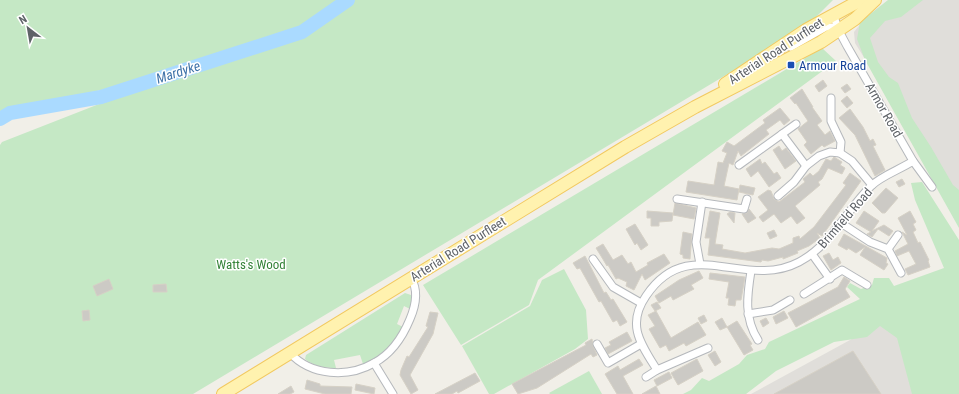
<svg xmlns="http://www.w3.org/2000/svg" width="959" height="394" viewBox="0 0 959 394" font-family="'Roboto Condensed',sans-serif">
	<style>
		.industrial { fill: #e0deda }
		.green { fill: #c5e8c5 }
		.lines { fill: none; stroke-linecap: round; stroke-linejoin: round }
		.river { stroke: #aadaff; stroke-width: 14 }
		.building { fill: #cccac5; stroke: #d6d1c6 }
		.street-casing { stroke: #b5b8bc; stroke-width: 9 }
		.primary-casing { stroke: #f2c960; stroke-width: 14 }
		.street { stroke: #fff; stroke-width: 7 }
		.primary { stroke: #fff2af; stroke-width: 12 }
		.transit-dot { fill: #1a4fb4; stroke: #fff; stroke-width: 1.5 }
		.labels { text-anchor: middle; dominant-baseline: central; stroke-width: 3; stroke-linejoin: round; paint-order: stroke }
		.street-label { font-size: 13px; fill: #5f6368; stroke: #fff }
		.transit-label { font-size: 13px; fill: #164399; stroke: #fff; text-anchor: start }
		.park-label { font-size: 13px; fill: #348238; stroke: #fff }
		.water-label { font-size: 14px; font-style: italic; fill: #4174aa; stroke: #fff }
	</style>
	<rect width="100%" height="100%" fill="#f1efe8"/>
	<g class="industrial">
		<polygon points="891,0 959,0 959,209 855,43 854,32 862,22"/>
		<polygon points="883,322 898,332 915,394 751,394"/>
	</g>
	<g class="green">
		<polygon points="0,0 833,0 806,27 193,394 0,394 0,145 2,142 117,97 111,88 0,111"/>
		<polygon points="888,0 923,0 901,17 885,21 870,38 878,62 889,77 898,83 912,118 931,147 953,185 959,190 959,228 865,60 857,39 860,22"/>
		<polygon points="822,48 836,61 538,280 529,305 461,345 423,285"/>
		<polygon points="922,182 959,240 959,394 912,394 897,338 880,326 867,337 834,342 776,371 746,394 683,394 691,390 702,378 709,381 739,364 747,355 765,349 769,342 860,299 847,287 850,283 861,289 872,285 874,278 889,278 894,286 944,268 915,200 911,183"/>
		<polygon points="564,269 586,310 588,339 575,349 494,394 489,394 462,346 530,306 542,280"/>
		<path d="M 405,293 L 411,295 L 412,299 L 410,309 L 404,306 L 397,324 L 405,328 C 393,344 382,357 363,364 L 360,355 L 334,360 L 336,368 C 325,368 313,366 305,359 L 306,355 Z"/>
		<polygon points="589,371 602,394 550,394 549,393"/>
	</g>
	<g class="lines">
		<polyline class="river" points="0,119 10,113 101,97 302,32 348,0"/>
	</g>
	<g class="building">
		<polygon points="823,80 827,86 819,92 815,86"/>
		<polygon points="847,84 851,89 845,93 841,88"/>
		<polygon points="802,89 813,107 812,107 822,121 817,125 825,135 830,131 835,141 824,147 822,145 811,154 804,145 807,142 798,129 808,121 796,103 795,104 790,98"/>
		<polygon points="847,96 853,103 847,108 841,101"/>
		<polygon points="780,108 790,120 784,125 780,120 766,130 769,134 741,156 738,151 733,165 729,163 724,186 739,189 737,200 686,192 688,181 714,185 718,162 723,163 727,153 722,151 727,142 734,146 765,123 763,120"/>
		<polygon points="850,109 863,127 870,141 873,139 876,145 873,146 885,170 875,176 855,135 839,118"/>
		<polygon points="779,146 782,151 786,148 796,161 785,169 773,150"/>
		<polygon points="834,157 842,162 840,165 845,168 842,174 828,168 822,179 818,182 820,185 795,206 805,218 797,224 791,216 781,223 774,214 763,222 759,217 768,210 758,197 768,190 771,191 774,199 779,202 805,182 803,179 810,173 813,176 819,171 826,159 831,161"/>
		<polygon points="760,159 762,164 765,162 774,174 777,172 781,178 769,187 758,171 751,177 746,169"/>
		<polygon points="850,173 861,181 822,236 817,233 820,238 809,246 797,251 798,253 783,259 783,257 768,261 762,260 761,262 708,255 710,238 705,238 710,211 720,213 715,244 723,245 722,249 745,253 772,248 779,249 793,243 793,238 799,236 800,239 814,227 846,185 843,183"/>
		<polygon points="902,179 905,184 899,187 896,182"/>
		<polygon points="740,185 755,188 753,195 739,192"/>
		<polygon points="886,188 898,198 885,213 882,213 872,203"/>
		<polygon points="675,203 696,208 694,219 673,215"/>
		<polygon points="749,209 756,218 748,223 742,214 747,213"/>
		<polygon points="647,211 673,213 672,221 659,222 659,226 651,226 651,218 647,218"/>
		<polygon points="864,211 879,221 872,231 884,225 893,231 889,236 878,229 872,237 867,234 871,232 856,223"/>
		<polygon points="910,211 916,222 913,224 916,230 913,232 918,243 920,242 929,260 928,261 930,267 908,275 905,269 916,264 909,251 897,256 895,251 908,244 902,232 907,235 898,218"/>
		<polygon points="730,212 735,213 734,223 727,214"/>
		<polygon points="635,224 648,245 641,250 637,243 635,245 626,229"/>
		<polygon points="774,230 777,236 770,239 767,233"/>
		<polygon points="683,232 692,234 690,259 683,258 683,255 680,254"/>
		<polygon points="844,234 887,258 886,263 888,264 884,270 860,255 865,247 856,253 848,248 847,250 838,245"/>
		<polygon points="603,244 613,260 622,255 628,264 631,262 636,272 648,265 647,263 664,254 670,263 645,280 642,274 634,290 626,286 627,282 618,278 616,279 608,265 607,266 601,256 596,248"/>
		<polygon points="829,253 833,260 838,257 841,263 831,270 823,256"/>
		<polygon points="585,256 604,293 606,292 611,300 613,299 627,322 620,326 617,320 613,322 601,301 599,302 580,268 577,269 573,263"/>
		<polygon points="699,271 703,278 691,285 694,289 673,300 671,296 659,303 655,296 679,280"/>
		<polygon points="710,273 745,277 741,300 736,300 735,306 728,305 729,298 726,298 729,282 709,279"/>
		<polygon points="844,277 850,281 845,289 850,297 796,327 788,313 838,287"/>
		<polygon points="109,279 113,289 97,296 93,286"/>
		<polygon points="166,284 167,292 153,292 153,285"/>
		<polygon points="657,302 661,308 655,311 651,305"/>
		<polygon points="89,310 90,320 83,321 82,311"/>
		<polygon points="656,311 671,338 698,322 706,335 686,346 684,343 669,351 666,345 660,348 649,329 655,326 648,315"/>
		<polygon points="784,311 788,318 776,324 773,317"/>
		<polygon points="430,312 438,313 433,334 410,375 418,390 411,394 400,375 401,370 407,356 409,357 428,327 426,326"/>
		<polygon points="704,315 707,321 701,324 698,318"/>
		<polygon points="722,318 727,327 720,330 715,322"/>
		<polygon points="766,318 769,323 763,327 760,321"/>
		<polygon points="737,321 752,344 750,345 753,350 744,355 727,327"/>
		<polygon points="627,332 632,341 608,354 605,348 611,345 609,342"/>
		<polygon points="592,339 593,346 597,355 593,357 591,354 537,388 518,394 512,384 586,345 585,343"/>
		<polygon points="715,351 721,362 715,366 708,355"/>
		<polygon points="853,351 881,394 774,394"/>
		<polygon points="639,359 643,365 623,376 633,394 617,394 605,374 618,366 620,370"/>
		<polygon points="697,359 703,371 678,385 671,373"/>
		<polygon points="669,372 672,378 657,386 654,380"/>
		<polygon points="475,373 480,381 458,393 457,391 452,394 435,394"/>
		<polygon points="307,380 320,384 320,386 352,387 351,394 325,394 305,389"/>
		<polygon points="356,384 375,388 374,394 355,390"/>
		<polygon points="291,386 294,392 290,394 278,394"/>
		<polygon points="656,386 660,394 642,394"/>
	</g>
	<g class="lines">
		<g class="street-casing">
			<g id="street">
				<polyline points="833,14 839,31 847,46 913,161 932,187"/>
				<polyline points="791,47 826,27 832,27 839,31"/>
				<polyline points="831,98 831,121 841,142 840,153"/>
				<polyline points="782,134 806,166"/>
				<polyline points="739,165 796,124"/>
				<polyline points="778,196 794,182 806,166 819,156 830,152 840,153 852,161 872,185"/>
				<polyline points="677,199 744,209 747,199"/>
				<polyline points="841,223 870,242 888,249 901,273"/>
				<polyline points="888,249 898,235"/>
				<polyline points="812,254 830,279"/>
				<polyline points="593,259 613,287 641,303"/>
				<polyline points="700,264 696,242 702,202"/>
				<path d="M 751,271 C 747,296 744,318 758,340"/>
				<polyline points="804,294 842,270 867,285"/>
				<polyline points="748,314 773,310 790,300"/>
				<polyline points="597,344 608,363 641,344"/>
				<path d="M 708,348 L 657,370 C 641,344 626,325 646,296 C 689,232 744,291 799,262 C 831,245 846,211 871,186 C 881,176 901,169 913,161"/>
				<path d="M 290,353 C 311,376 348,378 374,363 C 391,354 403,336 410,319 C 416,305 419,291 411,278"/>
				<polyline points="374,363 393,394"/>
				<polyline points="646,377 657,370"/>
			</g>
		</g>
		<g class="primary-casing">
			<g id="primary">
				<polyline points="725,84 806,30 861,0"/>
				<polyline points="223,394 625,147 695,107 821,42 855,19 875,0"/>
			</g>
		</g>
		<use href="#street" class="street"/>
		<use href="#primary" class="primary"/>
	</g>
	<rect class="transit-dot" x="787" y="61" width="8" height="8" rx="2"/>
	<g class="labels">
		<g class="street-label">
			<text transform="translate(776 51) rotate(-33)">Arterial Road Purfleet</text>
			<text transform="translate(884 110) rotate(60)">Armor Road</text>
			<text transform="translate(845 218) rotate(-49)">Brimfield Road</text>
			<text transform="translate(458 249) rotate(-32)">Arterial Road Purfleet</text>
		</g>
		<g class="transit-label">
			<text x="799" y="65">Armour Road</text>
		</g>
		<g class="park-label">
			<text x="251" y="264">Watts's Wood</text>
		</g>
		<g class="water-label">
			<text transform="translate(178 72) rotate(-18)">Mardyke</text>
		</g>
	</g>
	<g transform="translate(28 28) rotate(329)" stroke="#ffffff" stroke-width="3" paint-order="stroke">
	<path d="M0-3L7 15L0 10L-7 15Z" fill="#5f6368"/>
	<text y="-6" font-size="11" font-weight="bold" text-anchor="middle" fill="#5f6368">N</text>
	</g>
</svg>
